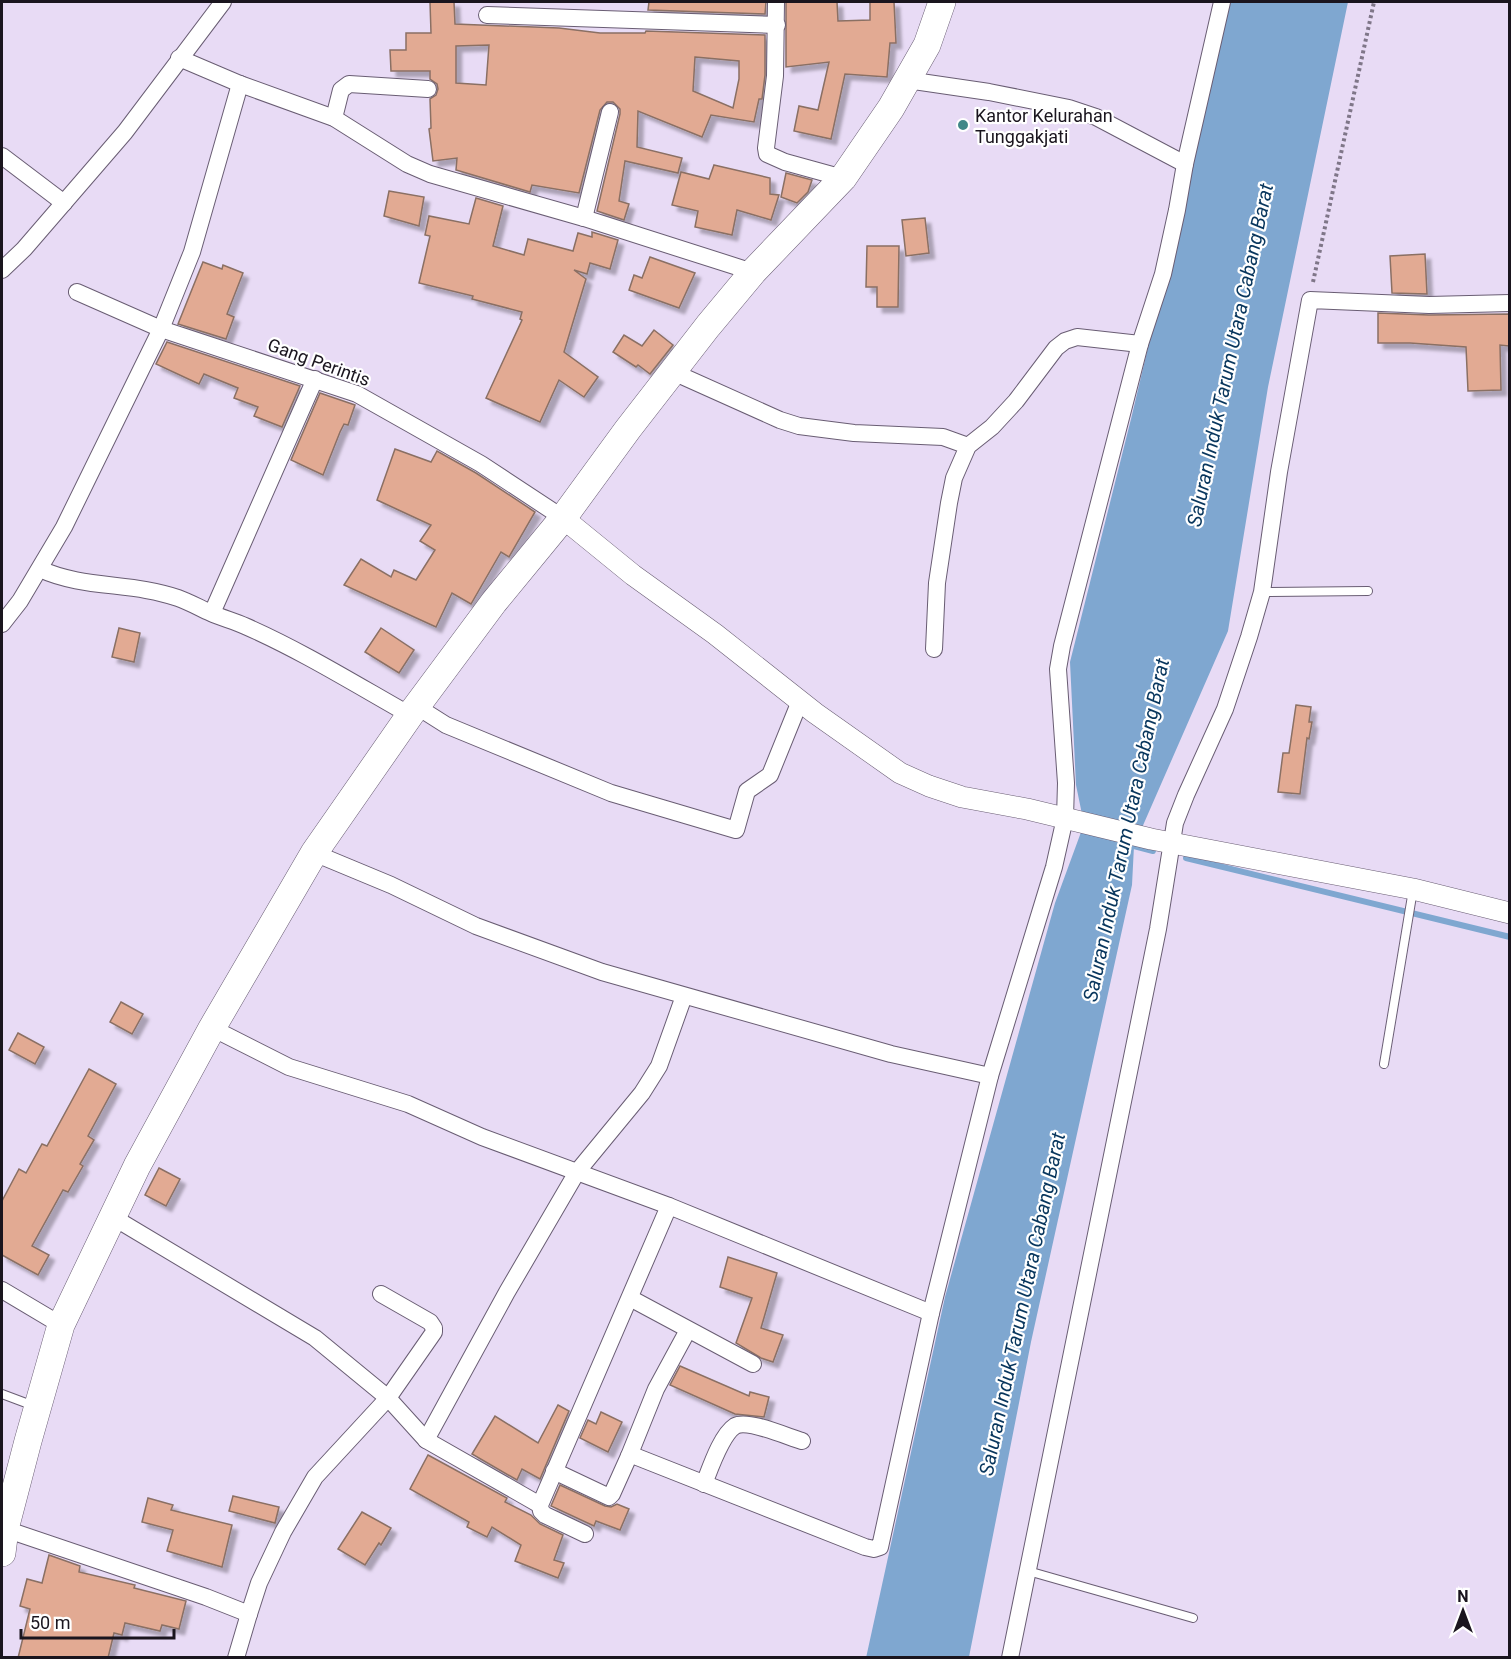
<svg xmlns="http://www.w3.org/2000/svg" width="1511" height="1659" viewBox="0 0 1511 1659" font-family="Roboto,sans-serif">
	<style>
		.water { fill: #7fa7d0 }
		.lines { fill: none; stroke-linecap: round; stroke-linejoin: round }
		.stream { stroke: #7fa7d0; stroke-width: 6 }
		.building { fill: #e2aa93; stroke: #8a6f64; stroke-width: 1.5; fill-rule: evenodd; filter: url(#shadow) }
		.service-casing { stroke: #695d73; stroke-width: 10 }
		.minor-casing { stroke: #695d73; stroke-width: 18 }
		.tertiary-casing { stroke: #695d73; stroke-width: 22 }
		.primary-casing { stroke: #695d73; stroke-width: 28 }
		.path { stroke: #7f7688; stroke-width: 4; stroke-dasharray: 3 3; stroke-linecap: butt }
		.service { stroke: #fff; stroke-width: 8 }
		.minor { stroke: #fff; stroke-width: 16 }
		.tertiary { stroke: #fff; stroke-width: 21 }
		.primary { stroke: #fff; stroke-width: 27 }
		.poi-dot { fill: #408888; stroke: #fff; stroke-width: 2 }
		.labels { text-anchor: middle; dominant-baseline: central; stroke-width: 4.5; stroke-linejoin: round; paint-order: stroke }
		.poi-label { font-size: 18px; fill: #1a151e; stroke: #fff; text-anchor: start }
		.street-label { font-size: 18px; fill: #1a151e; stroke: #fff }
		.water-label { font-size: 20px; font-style: italic; fill: #08365d; stroke: #fff }
	</style>
	<defs>
		<filter id="shadow"><feDropShadow dx="5.5" dy="5.5" stdDeviation="1.5" flood-color="#0004"/></filter>
	</defs>
	<rect width="100%" height="100%" fill="#e8dbf5"/>
	<polygon class="water" points="1230,2 1348,2 1268,387 1228,631 1134,846 1132,885 1031,1342 969,1657 866,1658 945,1297 1055,903 1084,824 1076,785 1070,662 1131,419"/>
	<g class="lines">
		<g class="stream">
			<polyline points="1134,846 1153,851"/>
			<polyline points="1186,858 1510,937"/>
		</g>
	</g>
	<g class="building">
		<path d="M 430,2 L 454,2 L 455,24 L 559,28 L 600,33 L 645,33 L 646,31 L 765,35 L 765,75 L 762,99 L 759,99 L 754,122 L 711,115 L 702,137 L 638,111 L 637,147 L 682,158 L 678,173 L 625,161 L 619,201 L 629,204 L 624,220 L 597,211 L 620,114 L 620,109 L 613,102 L 607,102 L 600,110 L 579,193 L 532,185 L 530,192 L 456,170 L 457,158 L 433,161 L 429,129 L 431,128 L 430,99 L 436,95 L 438,89 L 437,84 L 430,79 L 430,71 L 391,71 L 390,50 L 406,50 L 406,33 L 431,33 ZM 489,45 L 486,85 L 456,83 L 456,46 ZM 695,57 L 739,61 L 739,79 L 733,108 L 693,91 Z"/>
		<polygon points="649,2 766,2 765,14 648,10"/>
		<polygon points="786,2 837,2 838,21 870,20 870,2 894,2 896,43 890,43 887,77 845,74 831,139 794,131 799,106 818,110 829,62 786,67"/>
		<polygon points="714,165 770,178 770,194 779,195 771,220 737,210 732,235 695,227 698,211 672,205 681,172 709,179"/>
		<polygon points="786,173 812,180 808,192 797,203 781,197"/>
		<polygon points="389,191 424,197 419,226 384,216"/>
		<polygon points="476,198 503,206 493,246 524,255 528,239 573,251 578,233 592,237 592,232 618,240 610,269 590,263 587,274 574,270 586,279 564,352 598,377 584,397 559,380 540,422 486,398 522,320 520,319 522,312 472,299 473,296 419,283 430,236 425,235 429,216 469,224"/>
		<polygon points="925,218 929,253 906,256 902,220"/>
		<polygon points="867,246 899,246 898,307 877,307 877,287 866,287"/>
		<polygon points="1425,254 1427,294 1392,293 1390,256"/>
		<polygon points="650,257 695,273 679,308 629,290 634,275 642,278"/>
		<polygon points="203,262 222,269 223,265 243,273 227,314 234,317 226,339 178,324"/>
		<polygon points="1378,313 1429,315 1509,314 1509,346 1500,345 1501,390 1468,391 1466,347 1410,343 1378,343"/>
		<polygon points="654,330 673,345 650,374 638,365 636,367 613,352 624,335 642,346"/>
		<polygon points="167,342 300,386 282,427 254,416 258,407 234,398 238,388 204,374 199,384 156,364"/>
		<polygon points="320,393 355,405 348,425 344,424 340,432 323,475 291,460"/>
		<polygon points="395,449 431,462 437,451 476,473 535,512 509,557 501,552 471,604 452,593 436,627 344,585 361,559 391,577 394,570 416,580 435,550 420,541 431,525 377,500"/>
		<polygon points="119,628 140,633 134,662 112,657"/>
		<polygon points="381,628 414,650 399,673 365,652"/>
		<polygon points="1296,705 1311,707 1309,722 1312,722 1309,739 1307,738 1300,794 1278,792 1283,753 1289,753"/>
		<polygon points="121,1002 143,1014 132,1034 110,1022"/>
		<polygon points="18,1033 44,1047 35,1064 9,1050"/>
		<polygon points="89,1069 116,1084 88,1136 94,1140 80,1164 83,1166 68,1192 63,1190 32,1246 49,1255 38,1275 2,1255 2,1201 19,1169 26,1173 42,1144 47,1146"/>
		<polygon points="159,1168 180,1179 166,1206 145,1195"/>
		<polygon points="728,1257 777,1273 761,1328 783,1335 773,1362 761,1358 736,1343 752,1298 720,1287"/>
		<polygon points="680,1366 749,1396 750,1392 769,1397 764,1417 735,1414 670,1385"/>
		<polygon points="558,1405 569,1411 540,1479 522,1469 517,1480 472,1454 495,1416 538,1443"/>
		<polygon points="601,1412 622,1422 608,1452 580,1438 588,1420 596,1424"/>
		<polygon points="428,1455 507,1498 505,1502 531,1515 540,1524 563,1535 554,1560 564,1563 558,1578 515,1561 521,1545 492,1527 487,1537 467,1527 469,1522 410,1489"/>
		<polygon points="560,1485 605,1506 611,1507 617,1504 629,1509 620,1530 596,1521 594,1526 551,1506"/>
		<polygon points="233,1496 279,1507 275,1523 229,1511"/>
		<polygon points="148,1498 173,1505 171,1510 232,1525 222,1567 167,1551 173,1530 142,1522"/>
		<polygon points="362,1512 391,1528 381,1545 379,1543 365,1565 338,1549"/>
		<polygon points="49,1555 80,1566 79,1572 135,1585 134,1588 186,1601 179,1629 162,1625 160,1631 125,1623 122,1635 114,1633 108,1658 18,1658 30,1609 20,1606 27,1579 42,1583"/>
	</g>
	<g class="lines">
		<g class="service-casing">
			<g id="service">
				<polyline points="1262,592 1368,591"/>
				<polyline points="1384,1064 1413,890"/>
				<polyline points="2,1394 34,1406"/>
				<polyline points="1028,1571 1193,1618"/>
			</g>
		</g>
		<g class="minor-casing">
			<g id="minor">
				<polyline points="776,2 775,76 766,148 767,154 785,162 843,178"/>
				<polyline points="487,15 777,25"/>
				<polyline points="179,58 240,84 334,118 407,164 430,174 584,218 753,272"/>
				<polyline points="907,80 989,92 1069,108 1096,117 1185,164"/>
				<polyline points="334,118 341,90 349,84 428,89"/>
				<polyline points="2,156 64,203"/>
				<polyline points="584,218 610,112"/>
				<polyline points="2,270 24,249 125,132 223,2"/>
				<polyline points="77,292 161,329 357,394 481,464 563,518"/>
				<polyline points="673,372 780,420 799,426 854,433 943,437 968,446"/>
				<path d="M 40,569 C 83,589 133,582 178,598 C 189,602 200,608 211,613 C 222,618 234,621 245,626 C 302,651 355,684 410,715"/>
				<polyline points="212,613 315,379"/>
				<polyline points="2,624 20,601 64,527 161,329 192,252 240,84"/>
				<polyline points="934,649 937,583 949,503 954,478 968,446 992,427 1016,401 1056,348 1065,341 1077,337 1140,344"/>
				<polyline points="416,706 446,725 611,793 736,830 747,791 770,775 800,701"/>
				<polyline points="314,853 391,885 476,926 602,972 891,1054 990,1076"/>
				<polyline points="212,1028 289,1067 408,1104 482,1137 669,1206 931,1313"/>
				<polyline points="111,1216 315,1338 388,1398 426,1440 540,1505"/>
				<polyline points="2,1290 61,1325"/>
				<polyline points="630,1298 753,1364"/>
				<polyline points="426,1440 507,1292 577,1172 642,1093 659,1066 684,996"/>
				<polyline points="629,1456 656,1389 688,1330"/>
				<polyline points="554,1471 609,1497 612,1494 629,1456 632,1455 865,1547 874,1549 880,1547 931,1313 990,1076 1054,867 1065,818 1066,783 1058,669 1062,646 1140,344 1163,274 1177,210 1185,164 1222,2"/>
				<path d="M 704,1484 C 710,1469 721,1435 735,1426 C 748,1419 788,1437 802,1441"/>
				<polyline points="5,1529 206,1597 249,1614 259,1583 283,1532 315,1477 388,1398 434,1332 434,1328 430,1322 381,1294"/>
				<polyline points="585,1534 545,1515 541,1511 540,1505 669,1206"/>
				<polyline points="236,1658 249,1614"/>
				<polyline points="1010,1658 1158,929 1175,823 1186,795 1225,709 1249,637 1262,592 1279,472 1310,300 1429,305 1510,303"/>
			</g>
		</g>
		<g class="tertiary-casing">
			<polyline id="tertiary" points="563,518 633,575 715,634 815,713 900,773 929,786 962,797 1027,809 1151,839 1413,889 1510,913"/>
		</g>
		<g class="primary-casing">
			<polyline id="primary" points="2,1553 5,1529 28,1441 61,1325 137,1166 212,1028 314,853 410,715 494,602 563,518 628,429 708,326 753,272 843,178 891,108 927,45 942,2"/>
		</g>
		<polyline class="path" points="1313,282 1374,2"/>
		<use href="#service" class="service"/>
		<use href="#minor" class="minor"/>
		<use href="#tertiary" class="tertiary"/>
		<use href="#primary" class="primary"/>
	</g>
	<circle class="poi-dot" cx="963" cy="125" r="6"/>
	<g class="labels">
		<g class="poi-label">
			<text x="975" y="115">Kantor Kelurahan<tspan x="975" dy="21">Tunggakjati</tspan></text>
		</g>
		<g class="street-label">
			<text transform="translate(319 362) rotate(20)">Gang Perintis</text>
		</g>
		<g class="water-label">
			<text transform="translate(1230 355) rotate(-78)">Saluran Induk Tarum Utara Cabang Barat</text>
			<text transform="translate(1126 830) rotate(-78)">Saluran Induk Tarum Utara Cabang Barat</text>
			<text transform="translate(1022 1304) rotate(-78)">Saluran Induk Tarum Utara Cabang Barat</text>
		</g>
	</g>
	<rect width="1511" height="1659" fill="none" stroke="#1a151e" stroke-width="6"/>
	<g transform="translate(1463 1611)" stroke="#ffffff" stroke-width="4.5" paint-order="stroke">
	<path d="M0-4.5L10 22L0 15L-10 22Z" fill="#1a151e"/>
	<text y="-9" font-size="16" font-weight="bold" text-anchor="middle" fill="#1a151e">N</text>
	</g>
	<path d="M21 1629v9h153v-9" fill="none" stroke="#1a151e" stroke-width="3"/>
	<text x="30" y="1629" font-size="18" fill="#1a151e" stroke="#ffffff" stroke-width="4.5" paint-order="stroke">50 m</text>
</svg>
